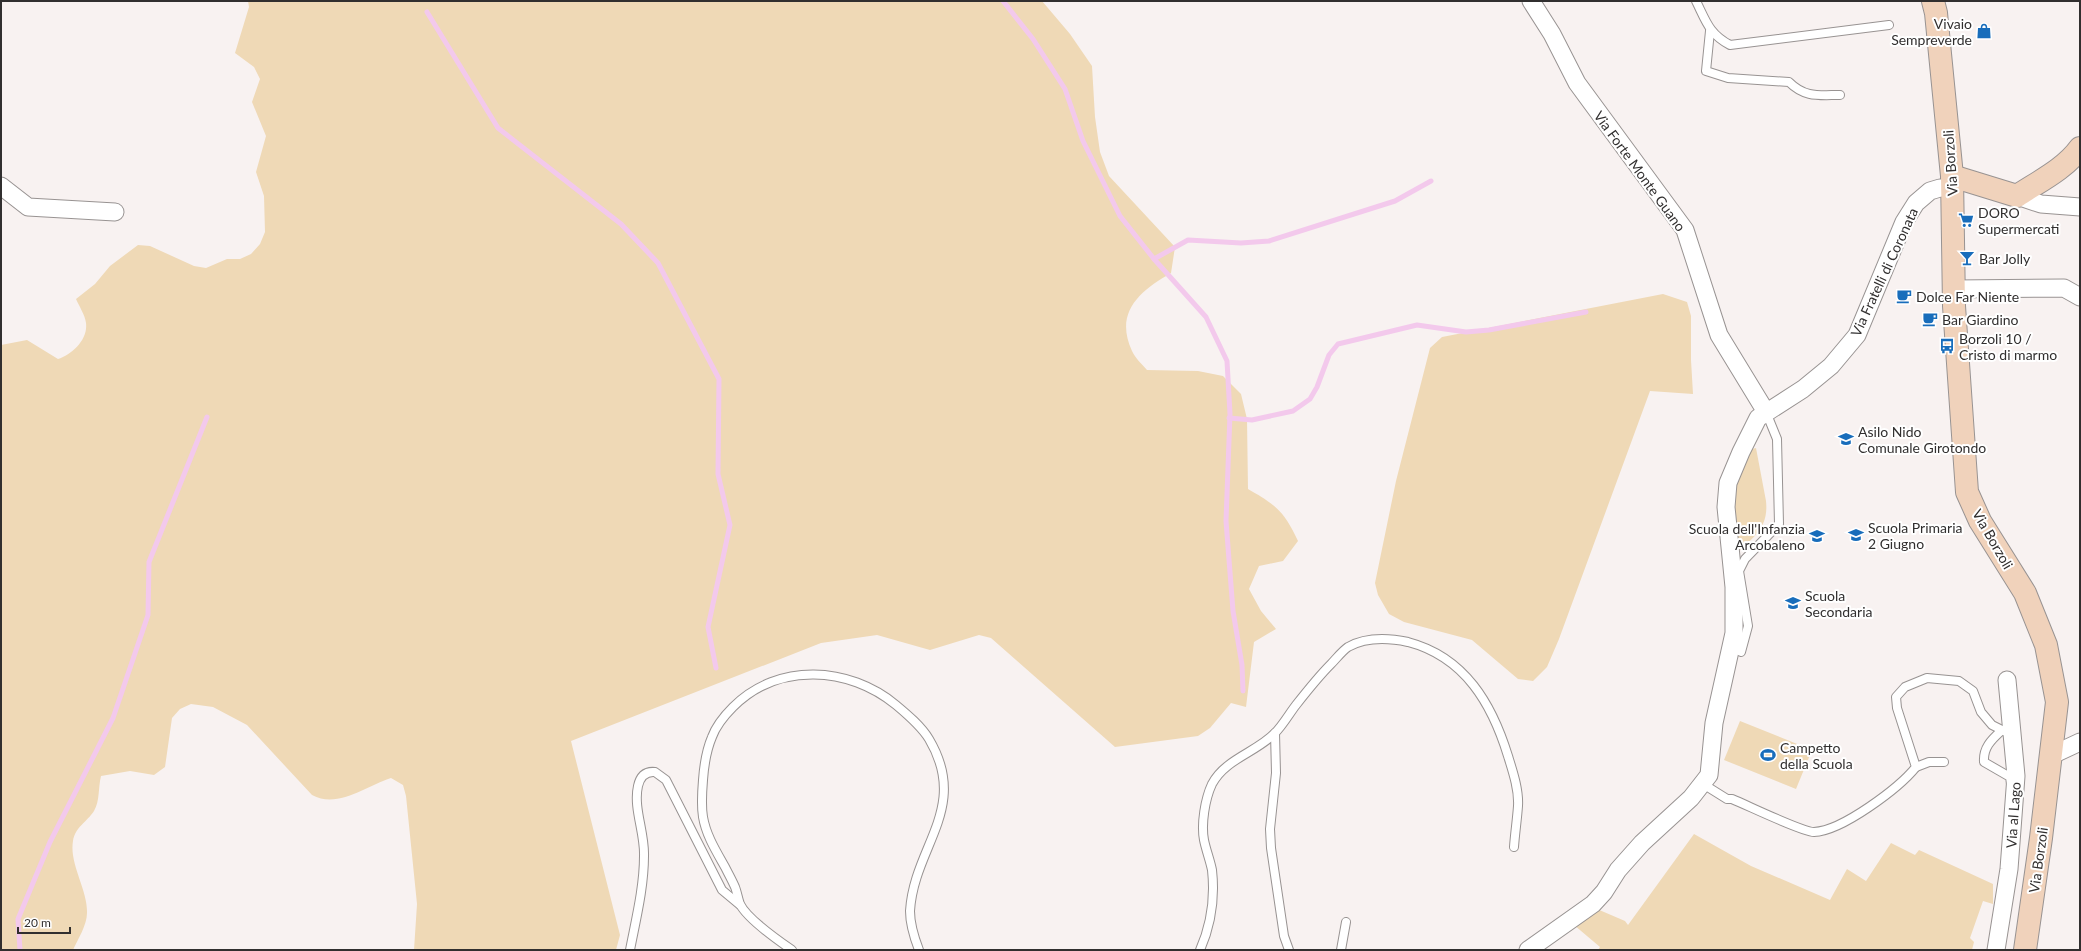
<svg xmlns="http://www.w3.org/2000/svg" width="2081" height="951" viewBox="0 0 2081 951" font-family="Lato,sans-serif">
	<style>
		.green { fill: #efd9b6 }
		.lines { fill: none; stroke-linecap: round; stroke-linejoin: round }
		.stream { stroke: #f3c9ec; stroke-width: 5 }
		.lane-casing { stroke: #989392; stroke-width: 10 }
		.street-casing { stroke: #989392; stroke-width: 19 }
		.secondary-casing { stroke: #989392; stroke-width: 24 }
		.lane { stroke: #fff; stroke-width: 8 }
		.street { stroke: #fff; stroke-width: 17 }
		.secondary { stroke: #f0d2bb; stroke-width: 22 }
		.labels { text-anchor: middle; dominant-baseline: central; stroke-width: 4; stroke-linejoin: round; paint-order: stroke }
		.poi-label { font-size: 14px; fill: #312f2f; stroke: #fff; text-anchor: start }
		.street-label { font-size: 14px; fill: #312f2f; stroke: #fff }
	</style>
	<rect width="100%" height="100%" fill="#f8f2f1"/>
	<g class="green">
		<path d="M 248,1 L 1042,1 L 1070,34 L 1092,66 L 1095,117 L 1100,152 L 1109,176 L 1175,247 L 1171,273 C 1140,291 1114,312 1132,351 C 1135,358 1142,364 1147,370 L 1198,371 L 1223,376 L 1241,394 L 1247,419 L 1248,489 C 1276,505 1284,511 1298,541 L 1283,561 L 1259,566 L 1249,589 L 1261,611 L 1276,629 L 1254,642 L 1246,707 L 1231,703 L 1210,728 L 1198,736 L 1115,747 L 991,638 L 979,635 L 930,650 L 877,635 L 821,643 L 571,741 L 620,935 L 616,950 L 414,950 L 417,904 L 406,796 L 403,785 L 391,778 C 366,786 338,809 312,795 L 247,725 L 213,707 L 191,704 L 180,709 L 172,718 L 165,767 L 154,775 L 130,771 L 101,776 C 98,788 100,801 94,811 C 87,822 75,827 73,841 C 69,864 88,890 87,913 C 87,925 78,939 73,950 L 1,950 L 1,345 L 27,340 L 58,359 C 72,354 88,340 86,323 C 85,315 79,306 76,299 L 95,284 L 110,266 L 138,245 L 150,246 L 194,266 L 206,268 L 227,259 L 240,259 L 251,254 L 260,244 L 265,232 L 264,196 L 256,172 L 266,136 L 252,102 L 260,79 L 254,67 L 235,53 L 249,7 Z"/>
		<polygon points="1663,294 1687,302 1691,316 1691,360 1693,394 1650,391 1559,639 1547,667 1533,681 1518,679 1472,640 1404,622 1389,614 1378,595 1375,583 1396,481 1430,348 1442,337"/>
		<path d="M 1756,448 L 1766,501 C 1769,529 1752,538 1734,556 L 1726,507 L 1741,452 Z"/>
		<polygon points="1740,721 1812,750 1796,789 1724,760"/>
		<polygon points="1694,834 1751,866 1830,900 1847,869 1866,881 1891,843 1915,855 1919,850 1993,884 1993,904 1983,901 1970,938 1974,942 1972,950 1598,950 1600,947 1574,925 1597,909 1625,921 1628,925"/>
	</g>
	<g class="lines">
		<g class="stream">
			<polyline points="1003,1 1033,39 1065,89 1083,141 1120,216 1154,259 1206,317 1227,361 1230,414 1226,521 1233,611 1242,665 1243,691"/>
			<polyline points="427,12 498,128 621,224 658,263 719,379 718,474 730,525 708,627 716,668"/>
			<polyline points="1154,259 1188,240 1241,243 1269,241 1395,201 1431,181"/>
			<polyline points="1229,418 1252,420 1293,411 1310,399 1317,387 1329,355 1338,344 1417,325 1466,332 1489,330 1586,312"/>
			<polyline points="20,950 18,919 50,842 113,718 148,615 149,562 207,417"/>
		</g>
		<g class="lane-casing">
			<g id="lane">
				<path d="M 1696,1 C 1706,21 1709,34 1730,45 L 1889,25"/>
				<path d="M 1710,31 L 1706,71 L 1728,78 L 1789,82 C 1805,98 1819,95 1840,95"/>
				<polyline points="1741,652 1748,626 1739,571 1745,559 1779,524 1777,439 1766,412"/>
				<path d="M 2001,731 C 1991,740 1983,748 1984,762 L 2010,777 L 2011,784"/>
				<polyline points="1275,733 1276,773 1270,829 1271,848 1284,936 1289,950"/>
				<polyline points="1916,767 1929,762 1944,762"/>
				<path d="M 1703,784 L 1727,799 L 1732,799 C 1747,805 1802,832 1814,832 C 1842,831 1899,788 1916,767 L 1897,708 L 1896,697 L 1905,687 L 1927,678 L 1959,681 L 1973,691 L 1981,712 L 1992,725 L 2012,735"/>
				<path d="M 630,950 C 636,919 644,887 644,856 C 645,833 633,808 638,786 C 640,777 645,771 655,772 L 666,780 L 722,890 L 740,905"/>
				<path d="M 792,950 C 779,941 747,919 740,904 C 738,899 737,892 735,887 C 732,880 728,873 725,867 C 716,851 706,835 703,817 C 701,805 702,792 703,780 C 704,766 706,751 712,737 C 716,726 724,716 733,707 C 778,662 849,666 896,705 C 908,715 921,726 929,739 C 970,808 914,846 910,911 C 910,925 914,937 919,950"/>
				<path d="M 1200,950 C 1211,925 1215,897 1212,870 C 1210,860 1206,850 1204,840 C 1201,824 1205,799 1212,784 C 1225,759 1257,752 1275,733 C 1283,725 1289,714 1296,705 C 1307,691 1318,677 1331,664 C 1336,659 1342,651 1348,647 C 1366,637 1389,638 1408,642 C 1465,657 1492,704 1508,756 C 1513,772 1519,790 1518,806 C 1517,820 1515,833 1514,847"/>
				<polyline points="1341,950 1346,922"/>
			</g>
		</g>
		<g class="street-casing">
			<g id="street">
				<polyline points="1531,1 1552,34 1577,83 1685,230 1719,335 1766,412"/>
				<polyline points="1,186 28,207 115,212"/>
				<polyline points="2017,196 2041,204 2080,207"/>
				<polyline points="1954,289 2064,288 2080,297"/>
				<polyline points="2050,756 2080,742"/>
				<polyline points="1528,950 1593,904 1604,892 1618,870 1642,843 1691,798 1709,775 1714,723 1734,633 1734,587 1726,507 1728,483 1741,452 1758,418 1803,389 1831,366 1857,335 1904,222 1916,203 1930,191 1940,188 1953,188"/>
				<polyline points="1996,950 2009,869 2016,776 2007,680"/>
			</g>
		</g>
		<g class="secondary-casing">
			<g id="secondary">
				<polyline points="1933,1 1936,13 1952,176 1954,306 1967,492 1980,521 2025,593 2046,645 2057,702 2041,838 2025,950"/>
				<path d="M 1952,176 L 2017,196 C 2038,182 2065,169 2080,148"/>
			</g>
		</g>
		<use href="#lane" class="lane"/>
		<use href="#street" class="street"/>
		<use href="#secondary" class="secondary"/>
	</g>
	<defs>
		<g id="shop-bare" transform="scale(1.2)"><path d="M-5-2.5h2.3a2.7 3.5 0 0 1 5.4 0H5L5.5 6h-11ZM-1.5-2.5h3a1.5 2.3 0 0 0-3 0Z" fill="#186dbb" stroke="#fff" stroke-width="2.5" paint-order="stroke"/></g>
		<g id="supermarket-bare" transform="scale(1.2)"><path d="M-6-5.5h2.5l.6 2H6L4.5 2H-2.5L-4.4-4H-6ZM-1.5 3.2a1.3 1.3 0 1 0 .1 0ZM3 3.2a1.3 1.3 0 1 0 .1 0Z" fill="#186dbb" stroke="#fff" stroke-width="2.5" paint-order="stroke"/></g>
		<g id="bar-bare" transform="scale(1.2)"><path d="M-6-5H6L.8 .8V4.5H3.5V6h-7V4.5H-.8V.8Z" fill="#186dbb" stroke="#fff" stroke-width="2.5" paint-order="stroke"/></g>
		<g id="cafe-bare" transform="scale(1.2)"><path d="M-5.5-4.5H6V0H3Q3 3.5 0 3.5H-2.5Q-5.5 3.5-5.5 0ZM3-3.2v2h1.7v-2ZM-6 4.5H4V6H-6Z" fill="#186dbb" stroke="#fff" stroke-width="2.5" paint-order="stroke"/></g>
		<g id="bus-bare" transform="scale(1.2)"><path d="M-5-6H5V4H4V6H2V4H-2V6H-4V4H-5ZM-3.5-4V0h7V-4ZM-3.5 1.2v1.5H-2V1.2ZM2 1.2v1.5H3.5V1.2Z" fill="#186dbb" stroke="#fff" stroke-width="2.5" paint-order="stroke"/></g>
		<g id="school-bare" transform="scale(1.2)"><path d="M0-5L7-2L0 1L-7-2ZM-4 1L0 2.5L4 1V4Q0 6-4 4Z" fill="#186dbb" stroke="#fff" stroke-width="2.5" paint-order="stroke"/></g>
		<g id="stadium-bare" transform="scale(1.2)"><path d="M0-5a6.5 5 0 1 0 0 10a6.5 5 0 1 0 0-10ZM-3.5-1.8h7v3.6h-7Z" fill="#186dbb" stroke="#fff" stroke-width="2.5" paint-order="stroke"/></g>
	</defs>
	<g fill-rule="evenodd">
		<use href="#shop-bare" x="1984" y="31"/>
		<use href="#supermarket-bare" x="1966" y="220"/>
		<use href="#bar-bare" x="1967" y="258"/>
		<use href="#cafe-bare" x="1904" y="296"/>
		<use href="#cafe-bare" x="1930" y="319"/>
		<use href="#bus-bare" x="1947" y="346"/>
		<use href="#school-bare" x="1846" y="439"/>
		<use href="#school-bare" x="1856" y="535"/>
		<use href="#school-bare" x="1817" y="536"/>
		<use href="#school-bare" x="1793" y="603"/>
		<use href="#stadium-bare" x="1768" y="755"/>
	</g>
	<g class="labels">
		<g class="poi-label">
			<text x="1972" y="23" text-anchor="end">Vivaio<tspan x="1972" dy="16">Sempreverde</tspan></text>
			<text x="1978" y="212">DORO<tspan x="1978" dy="16">Supermercati</tspan></text>
			<text x="1979" y="258">Bar Jolly</text>
			<text x="1916" y="296">Dolce Far Niente</text>
			<text x="1942" y="319">Bar Giardino</text>
			<text x="1959" y="338">Borzoli 10 /<tspan x="1959" dy="16">Cristo di marmo</tspan></text>
			<text x="1858" y="431">Asilo Nido<tspan x="1858" dy="16">Comunale Girotondo</tspan></text>
			<text x="1868" y="527">Scuola Primaria<tspan x="1868" dy="16">2 Giugno</tspan></text>
			<text x="1805" y="528" text-anchor="end">Scuola dell'Infanzia<tspan x="1805" dy="16">Arcobaleno</tspan></text>
			<text x="1805" y="595">Scuola<tspan x="1805" dy="16">Secondaria</tspan></text>
			<text x="1780" y="747">Campetto<tspan x="1780" dy="16">della Scuola</tspan></text>
		</g>
		<g class="street-label">
			<text transform="translate(1950 163) rotate(-94)">Via Borzoli</text>
			<text transform="translate(1640 171) rotate(54)">Via Forte Monte Guano</text>
			<text transform="translate(1884 272) rotate(-65)">Via Fratelli di Coronata</text>
			<text transform="translate(1993 539) rotate(60)">Via Borzoli</text>
			<text transform="translate(2013 815) rotate(-86)">Via al Lago</text>
			<text transform="translate(2038 860) rotate(-82)">Via Borzoli</text>
		</g>
	</g>
	<rect width="2081" height="951" fill="none" stroke="#312f2f" stroke-width="4"/>
	<path d="M18 927v6h52v-6" fill="none" stroke="#312f2f" stroke-width="2"/>
	<text x="24" y="927" font-size="12" fill="#312f2f" stroke="#ffffff" stroke-width="3" paint-order="stroke">20 m</text>
</svg>
